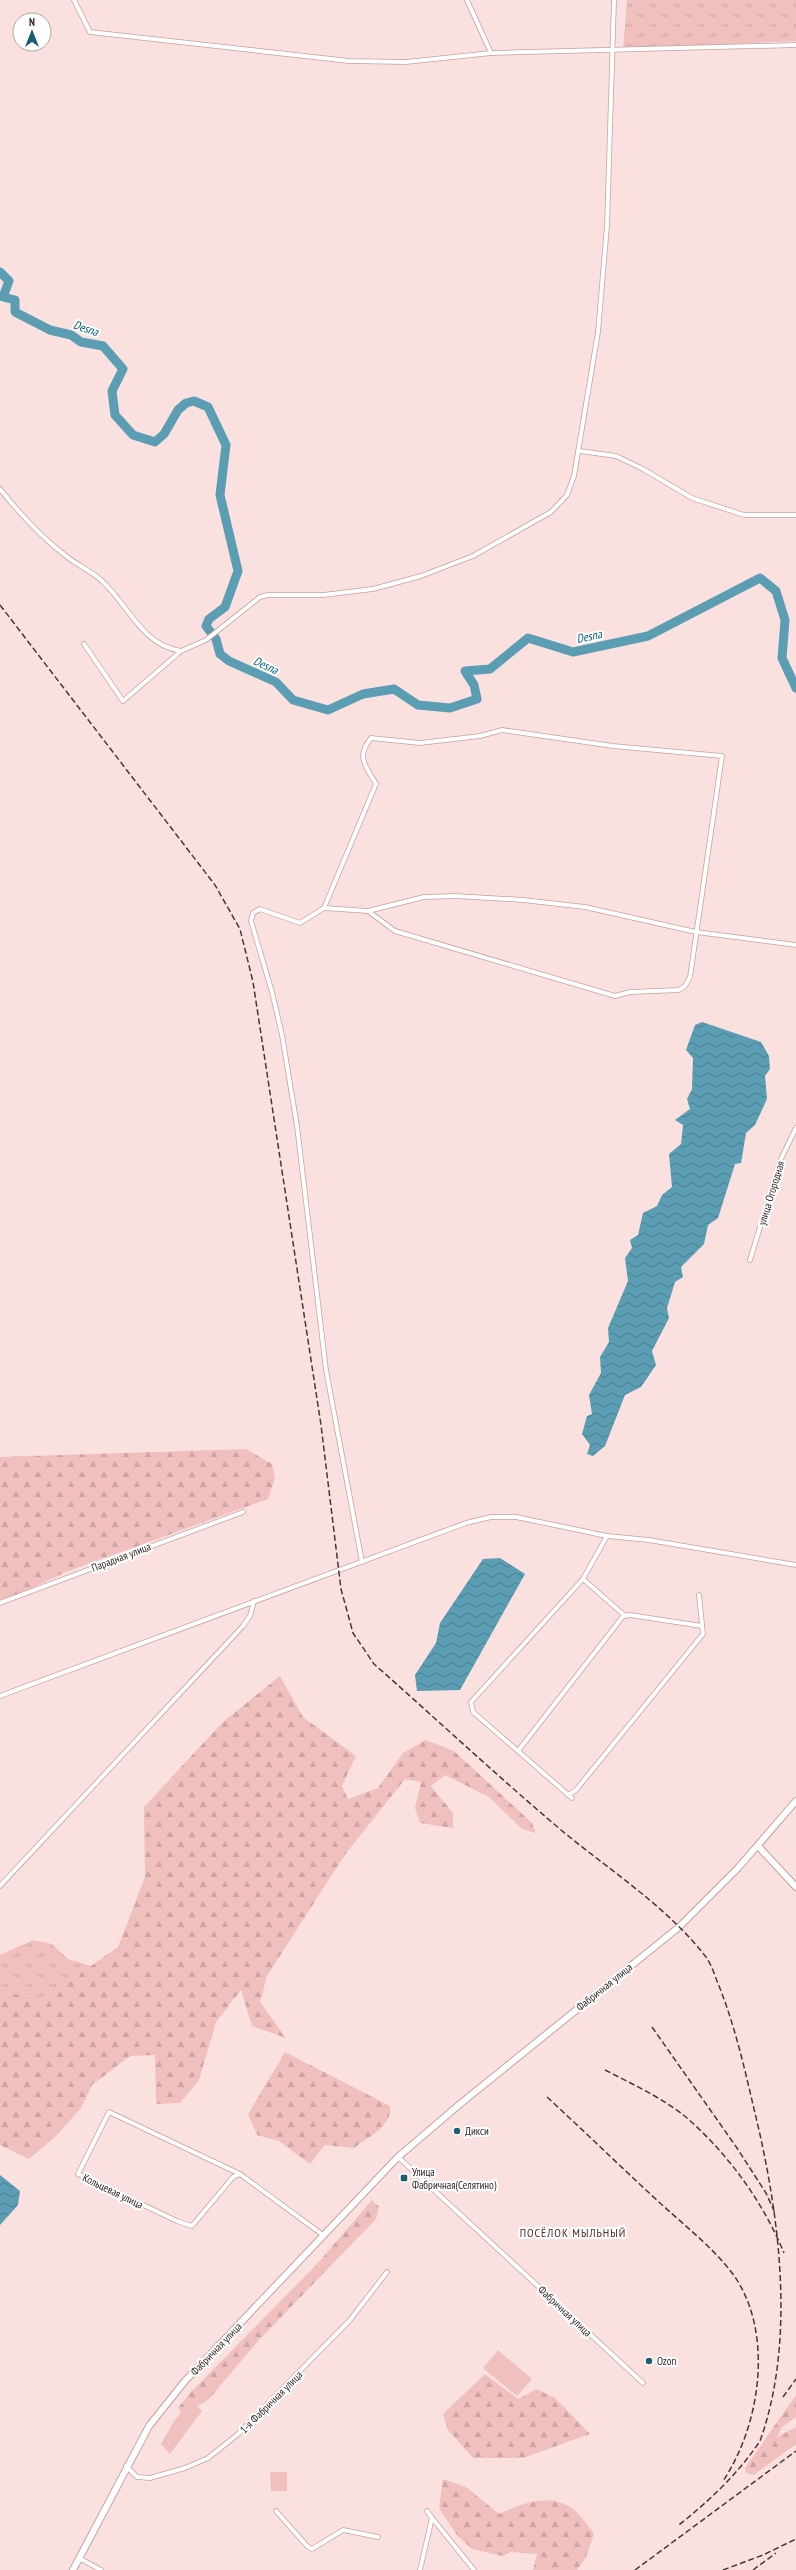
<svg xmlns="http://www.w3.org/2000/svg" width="796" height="2570" viewBox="0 0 796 2570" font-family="'PT Sans Narrow',sans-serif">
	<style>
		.grass { fill: url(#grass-tufts) }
		.forest { fill: url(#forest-firs) }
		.garden { fill: #f0c0bf }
		.water { fill: url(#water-waves) }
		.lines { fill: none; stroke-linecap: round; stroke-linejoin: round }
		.river { stroke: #5b9db3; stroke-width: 9 }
		.street-casing { stroke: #c7a09f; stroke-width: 5.5 }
		.secondary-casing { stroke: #c7a09f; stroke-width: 8 }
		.street { stroke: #fff; stroke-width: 4 }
		.secondary { stroke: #fff; stroke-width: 6 }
		.rail { stroke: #473737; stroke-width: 1.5; stroke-dasharray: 6 3; stroke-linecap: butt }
		.poi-dot { fill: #1b5e72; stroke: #fff; stroke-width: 1.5 }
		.labels { text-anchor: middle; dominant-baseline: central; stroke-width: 4; stroke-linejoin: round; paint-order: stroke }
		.street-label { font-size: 11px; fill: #2e1f1f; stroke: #fff }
		.poi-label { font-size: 11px; fill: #2e1f1f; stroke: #fff; text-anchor: start }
		.water-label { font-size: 12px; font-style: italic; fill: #046279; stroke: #fff }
		.neighbourhood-label { font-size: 12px; letter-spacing: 1px; fill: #4e2f2e; stroke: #fff }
	</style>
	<defs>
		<pattern id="grass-tufts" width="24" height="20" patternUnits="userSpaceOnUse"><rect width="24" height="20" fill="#f0c0bf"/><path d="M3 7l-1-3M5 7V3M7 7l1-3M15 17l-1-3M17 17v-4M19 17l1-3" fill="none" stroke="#cea5a4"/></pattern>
		<pattern id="forest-firs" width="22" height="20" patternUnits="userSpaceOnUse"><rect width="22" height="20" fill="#f0c0bf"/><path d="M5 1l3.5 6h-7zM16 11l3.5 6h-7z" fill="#cea5a4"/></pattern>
		<pattern id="water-waves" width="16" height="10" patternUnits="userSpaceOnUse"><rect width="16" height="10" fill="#5b9db3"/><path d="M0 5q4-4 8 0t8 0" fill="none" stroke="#4c7f91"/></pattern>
	</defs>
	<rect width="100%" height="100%" fill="#fae1e0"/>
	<g class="grass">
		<polygon points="627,0 796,0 796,41 623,49"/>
		<polygon points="33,1940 52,1944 68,1959 91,1966 45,1998 0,1992 0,1955"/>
	</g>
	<g class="forest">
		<polygon points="246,1449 272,1464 275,1478 268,1499 66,1572 0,1603 0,1457"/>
		<polygon points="280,1676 303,1717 356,1756 342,1786 348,1799 378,1788 403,1753 426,1740 454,1751 532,1823 536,1833 522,1829 489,1797 445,1775 431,1786 453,1813 453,1828 420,1823 415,1808 421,1782 405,1779 344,1856 267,1976 260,2002 286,2038 252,2026 241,1990 216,2022 199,2080 180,2103 156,2104 155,2055 130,2056 92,2085 81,2108 56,2136 29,2159 0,2145 0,1992 45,1998 118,1947 145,1877 144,1807 223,1722"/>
		<path d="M 285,2052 L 390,2106 C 393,2126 368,2137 354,2148 L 325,2145 L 310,2164 L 279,2141 L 257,2135 L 248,2114 Z"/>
		<polygon points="372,2200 379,2207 376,2219 259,2340 208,2400 182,2414 178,2408 190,2393 318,2263"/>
		<polygon points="485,2374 518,2399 537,2389 555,2398 590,2434 523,2458 473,2458 448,2430 443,2414"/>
		<polygon points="796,2395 796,2417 782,2427 777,2437 796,2427 796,2444 754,2475 746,2473 745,2468"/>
		<path d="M 443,2479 L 466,2487 L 499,2514 C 523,2503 549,2492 573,2509 C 581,2515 588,2526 594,2534 L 586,2557 L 577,2570 L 533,2570 L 537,2554 L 511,2552 L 503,2556 L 472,2549 L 457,2535 L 439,2508 Z"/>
	</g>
	<g class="garden">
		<polygon points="498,2350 532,2379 517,2396 483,2368"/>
		<polygon points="192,2400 202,2411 170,2454 161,2444 174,2421"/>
		<polygon points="270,2472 287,2472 287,2491 271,2491"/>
	</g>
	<g class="water">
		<polygon points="702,1022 761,1042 769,1056 770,1069 765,1076 767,1099 755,1125 746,1133 741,1163 735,1164 718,1218 708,1225 704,1244 681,1267 683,1277 675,1282 667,1308 669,1318 652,1351 656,1365 641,1387 625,1395 605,1446 593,1456 587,1454 590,1445 582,1434 587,1416 592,1414 589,1395 601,1373 600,1357 609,1342 608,1328 628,1281 625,1258 632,1248 630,1240 638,1235 643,1213 657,1206 662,1195 672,1187 669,1154 681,1144 683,1125 675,1120 690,1109 687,1099 692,1089 693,1058 686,1050 695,1025"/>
		<polygon points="500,1558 525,1574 460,1690 417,1691 415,1675 436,1643 440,1623 483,1559"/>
		<polygon points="0,2175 20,2191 18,2205 0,2225"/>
	</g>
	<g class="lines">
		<polyline class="river" points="0,272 9,281 3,297 15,300 15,312 50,330 71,335 81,342 103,346 123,369 112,391 115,415 133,435 155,442 164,434 178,410 186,403 194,401 208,407 226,445 220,495 238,571 225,607 209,619 206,626 216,639 220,654 229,661 276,682 293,700 328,710 363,694 394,689 418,705 450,708 477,699 474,685 465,671 490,669 528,638 573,652 648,636 760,578 776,591 785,620 782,658 796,688"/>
		<g class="street-casing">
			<g id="street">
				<polyline points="74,0 90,32 349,61 406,62 491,53 796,45"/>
				<polyline points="467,0 491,53"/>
				<polyline points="580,451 616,456 643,469 692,498 744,515 796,515"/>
				<path d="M 0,489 C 20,514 41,537 66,556 C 77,565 91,571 101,580 C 129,605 141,645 181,651 L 206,640 L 260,597 L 268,595 L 323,595 L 373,589 L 421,576 L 473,556 L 551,512 L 567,495 L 574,476 L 598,332 L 607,226 L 614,0"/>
				<polyline points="84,644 123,701 181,651"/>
				<path d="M 324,908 L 376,784 C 365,765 356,757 371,738 L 420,743 L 480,736 L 502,730 L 613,746 L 722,756 L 690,977 L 685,986 L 679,990 L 630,992 L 615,996 L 395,931 L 368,911 L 324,908 L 300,923 L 260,909 L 253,913 L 251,921 L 272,992 L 282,1035 L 297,1126 L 326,1370 L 362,1562"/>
				<polyline points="368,911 424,897 455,896 523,900 585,907 696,932 796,945"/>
				<polyline points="750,1260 780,1161 796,1128"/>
				<polyline points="0,1603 243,1512"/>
				<polyline points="623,1616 630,1615 702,1626"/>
				<polyline points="0,1696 466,1523 491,1517 516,1517 607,1536 649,1540 796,1565"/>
				<polyline points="518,1751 624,1615 583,1579"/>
				<polyline points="568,1795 576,1790 703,1634 699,1595"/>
				<polyline points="572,1798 473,1712 471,1702 583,1579 607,1536"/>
				<polyline points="0,1886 243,1626 250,1616 254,1601"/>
				<polyline points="398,2157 643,2383"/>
				<polyline points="240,2174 233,2177 192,2226 177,2221 78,2174 109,2112 240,2174 323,2235"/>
				<polyline points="126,2466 137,2477 150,2478 185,2468 208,2458 237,2435 350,2320 387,2272"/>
				<polyline points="276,2511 307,2546 312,2549 343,2530 378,2537"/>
				<polyline points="432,2518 474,2570"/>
				<polyline points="79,2558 101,2570"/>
				<polyline points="420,2570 432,2518 427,2511"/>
			</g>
		</g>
		<g class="secondary-casing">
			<g id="secondary">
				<polyline points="758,1846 796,1887"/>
				<polyline points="73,2570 149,2426 185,2381 398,2157 460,2104 679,1927 738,1868 796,1801"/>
			</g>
		</g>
		<use href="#street" class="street"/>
		<use href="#secondary" class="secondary"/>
		<g class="rail">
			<path d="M 0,605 L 215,885 L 240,929 L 253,982 L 321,1425 L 341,1589 L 353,1633 L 374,1664 C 434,1717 493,1772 554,1824 C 604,1867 665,1904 706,1957 C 711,1964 714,1973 717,1981 C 734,2022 744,2066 754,2109 C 780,2215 796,2341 760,2441 C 738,2474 710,2500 679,2525"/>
			<polyline points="652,2027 737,2148 766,2193 775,2213"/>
			<path d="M 605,2070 C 632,2084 663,2098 687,2118 C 729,2155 763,2202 784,2253"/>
			<path d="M 547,2097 C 585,2132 622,2168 660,2203 C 685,2226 715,2249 735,2277 C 774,2335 760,2426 723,2481"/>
			<polyline points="783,2397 796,2379"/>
			<polyline points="635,2570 796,2451"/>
			<polyline points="723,2570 763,2555 796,2539"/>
			<polyline points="753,2570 776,2553"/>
		</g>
	</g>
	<g class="poi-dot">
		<circle cx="457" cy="2131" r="4"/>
		<rect x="400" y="2174" width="8" height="8" rx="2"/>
		<circle cx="649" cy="2361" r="4"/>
	</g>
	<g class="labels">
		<g class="street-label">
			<text transform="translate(771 1193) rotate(-73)">улица Огородная</text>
			<text transform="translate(121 1557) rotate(-21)">Парадная улица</text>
			<text transform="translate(604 1987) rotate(-39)">Фабричная улица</text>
			<text transform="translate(113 2191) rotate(26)">Кольцевая улица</text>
			<text transform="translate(565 2311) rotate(43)">Фабричная улица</text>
			<text transform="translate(216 2349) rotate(-46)">Фабричная улица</text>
			<text transform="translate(271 2402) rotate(-45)">1-я Фабричная улица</text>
		</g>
		<g class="poi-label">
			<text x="465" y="2131">Дикси</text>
			<text x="412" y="2172">Улица<tspan x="412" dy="13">Фабричная(Селятино)</tspan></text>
			<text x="657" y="2361">Ozon</text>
		</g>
		<g class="water-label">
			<text transform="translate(86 328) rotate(19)">Desna</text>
			<text transform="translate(589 636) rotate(-12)">Desna</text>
			<text transform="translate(266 665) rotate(25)">Desna</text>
		</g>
		<g class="neighbourhood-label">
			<text x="573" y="2232">ПОСЁЛОК МЫЛЬНЫЙ</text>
		</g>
	</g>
	<g transform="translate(32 32)"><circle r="19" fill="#ffffff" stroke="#aba5a5"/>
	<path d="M0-3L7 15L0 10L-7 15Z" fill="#1b5e72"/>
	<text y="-6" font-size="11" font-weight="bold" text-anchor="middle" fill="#2e1f1f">N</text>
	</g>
</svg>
